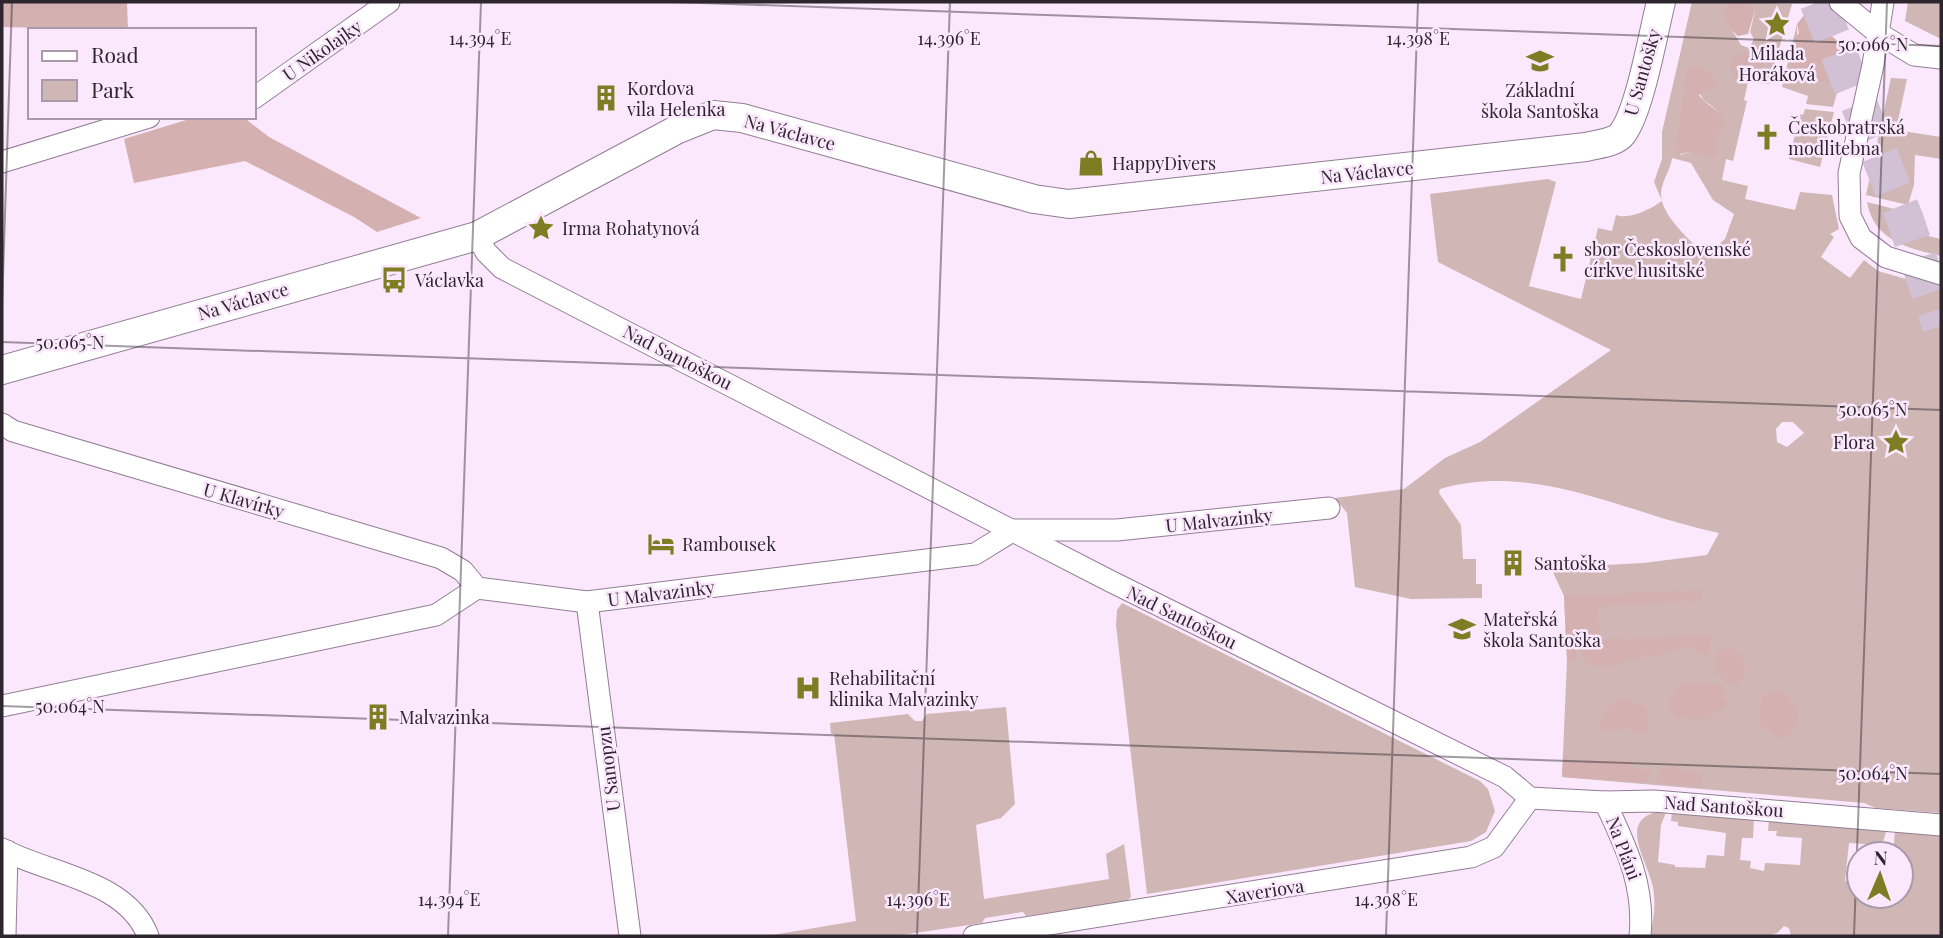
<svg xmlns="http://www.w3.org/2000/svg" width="1943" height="938" viewBox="0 0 1943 938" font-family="'Playfair Display',serif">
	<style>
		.green { fill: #d0b6b5; fill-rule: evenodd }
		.forest { fill: #d4b1b0 }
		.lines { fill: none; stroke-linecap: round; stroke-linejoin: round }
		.highway-tunnel { stroke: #d2c1d4; stroke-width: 37; stroke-dasharray: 37 18; stroke-linecap: butt }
		.street-casing { stroke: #927d95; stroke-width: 23 }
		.secondary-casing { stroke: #927d95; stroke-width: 30 }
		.street { stroke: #fff; stroke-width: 21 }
		.secondary { stroke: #fff; stroke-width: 28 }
		.ticks { fill: none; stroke: #2e262f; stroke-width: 2; stroke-opacity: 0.45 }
		.labels { text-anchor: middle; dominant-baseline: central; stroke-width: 5; stroke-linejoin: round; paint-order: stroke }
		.street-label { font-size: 18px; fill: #2e262f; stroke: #fbe8fd }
		.poi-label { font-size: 18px; fill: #2e262f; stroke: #fbe8fd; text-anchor: start }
		.ticks-label { font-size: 18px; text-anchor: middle; fill: #2e262f; stroke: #fbe8fd; stroke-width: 5; stroke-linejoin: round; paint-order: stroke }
	</style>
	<rect width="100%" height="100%" fill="#fbe8fd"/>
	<g class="green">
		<path d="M 1692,2 L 1726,2 C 1724,28 1731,25 1741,45 L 1749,48 L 1754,39 L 1750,32 L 1755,11 L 1747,2 L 1792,4 L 1769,84 L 1748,82 L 1744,100 L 1747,101 L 1733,161 L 1726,159 L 1722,180 L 1748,186 L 1745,199 L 1795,210 L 1800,192 L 1832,195 L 1839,229 L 1830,234 L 1834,237 L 1821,257 L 1850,278 L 1864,260 L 1878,271 L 1941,289 L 1941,813 L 1876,808 L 1864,803 L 1562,777 L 1567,660 L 1564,596 L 1551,568 L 1643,563 L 1707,555 L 1719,533 C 1627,514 1536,461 1440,489 L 1439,493 L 1461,525 L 1463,559 L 1476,559 L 1476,584 L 1482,584 L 1482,598 L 1411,599 L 1355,587 L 1347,513 L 1335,498 L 1404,489 L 1445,458 L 1480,442 L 1611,350 L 1438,262 L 1430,194 L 1548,179 L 1556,182 L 1529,286 L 1581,299 L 1598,228 L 1612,231 L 1616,215 C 1630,220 1651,209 1662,201 L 1654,182 L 1662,159 L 1662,132 ZM 1699,66 C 1698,115 1706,91 1726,122 L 1706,154 L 1690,152 L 1680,155 ZM 1672,158 L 1691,163 L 1713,200 L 1734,214 L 1725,239 L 1705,256 C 1693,242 1660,216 1661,193 C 1662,180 1671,169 1672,158 ZM 1782,422 L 1793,422 L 1804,433 L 1787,447 L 1777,442 L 1776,429 Z"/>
		<polygon points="1908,2 1941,2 1941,39 1905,21"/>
		<polygon points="1797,24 1798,73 1808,72 1835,81 1842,76 1833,107 1806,104 1808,96 1782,87"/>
		<polygon points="1891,78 1907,79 1896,130 1941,137 1941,159 1915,155 1914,185 1908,205 1866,195"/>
		<polygon points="1805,109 1834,112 1820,167 1789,159 1800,114 1803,115"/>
		<path d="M 1867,202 L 1906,212 L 1903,230 L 1941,239 L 1941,256 C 1908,248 1874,241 1867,202 Z"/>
		<polygon points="1122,603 1480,781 1488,789 1495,811 1486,832 1471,841 1147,894 1116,625 1117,610"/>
		<polygon points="1006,707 1015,804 1001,818 976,825 984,899 1109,879 1106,854 1124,844 1131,897 1126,902 1026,916 1023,912 985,918 982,923 895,936 767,936 856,921 834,734 831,734 830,723 908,714 915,721 922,721 927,714"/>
		<path d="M 1667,810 L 1661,825 L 1658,862 L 1675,865 L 1675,867 L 1705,868 L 1707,855 L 1724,856 L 1726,833 L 1678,826 L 1678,822 L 1671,821 L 1672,810 L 1754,817 L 1753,838 L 1742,838 L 1740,860 L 1751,861 L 1750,868 L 1764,871 L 1765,863 L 1800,865 L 1802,838 L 1776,836 L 1777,831 L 1768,831 L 1769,819 L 1887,829 L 1882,845 L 1849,843 L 1845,881 L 1857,883 L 1856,892 L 1868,900 L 1880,896 L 1901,896 L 1901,854 L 1893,854 L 1895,830 L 1941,834 L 1941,936 L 1791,936 L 1789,928 L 1784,926 L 1777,933 L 1767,936 L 1650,936 C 1654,920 1656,903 1653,887 C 1646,856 1614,816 1667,810 Z"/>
	</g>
	<g class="forest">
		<polygon points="2,2 127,2 128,30 2,27"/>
		<path d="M 1726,2 L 1747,2 L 1755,10 L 1748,34 L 1738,36 C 1722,22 1724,20 1726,2 Z"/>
		<polygon points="1805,14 1845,47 1842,76 1835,81 1820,82 1808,72 1798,73 1789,62 1795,52 1795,38 1799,33 1797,24"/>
		<polygon points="1744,52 1760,53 1764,61 1762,66 1748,69 1742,77 1735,77 1731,67 1733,58"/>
		<path d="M 1699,66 L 1711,73 L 1716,87 L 1699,95 C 1707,107 1721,109 1726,123 L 1715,141 L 1718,153 L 1712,157 L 1690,152 L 1675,155 L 1687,69 Z"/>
		<polygon points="196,117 243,117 269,137 421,218 377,232 354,217 245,161 134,183 124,139"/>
		<polygon points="1703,590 1701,600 1598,607 1600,640 1712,635 1707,654 1702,654 1689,646 1658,656 1644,654 1640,660 1629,658 1622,664 1587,666 1578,639 1575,643 1577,662 1567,660 1564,596"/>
		<polygon points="1729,647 1746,661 1743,679 1736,686 1726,682 1714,669 1716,652"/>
		<path d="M 1692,682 C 1703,685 1710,682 1721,685 L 1728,705 L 1708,719 L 1676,718 L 1669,706 C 1672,692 1677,684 1692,682 Z"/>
		<path d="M 1771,692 L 1783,692 L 1798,709 C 1797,725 1796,734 1780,738 L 1759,724 L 1762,695 Z"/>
		<path d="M 1622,697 L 1647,708 L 1649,734 C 1638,734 1629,727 1618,729 C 1610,730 1609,732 1600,729 C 1601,714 1609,703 1622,697 Z"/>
		<polygon points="1567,758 1579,764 1588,760 1600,764 1610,760 1629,762 1633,768 1652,771 1647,783 1562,777 1563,759"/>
		<polygon points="1674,766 1691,773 1701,772 1702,787 1658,783 1656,779 1662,770"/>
	</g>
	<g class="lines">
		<polyline class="highway-tunnel" points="1818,2 1905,219 1941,326"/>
		<g class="street-casing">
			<g id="street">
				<polyline points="1840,2 1878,33 1914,55 1941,58"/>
				<polyline points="1883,2 1873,65 1849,173 1850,216 1861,238 1886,257 1941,274"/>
				<polyline points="254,98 389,2"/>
				<polyline points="2,162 149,117"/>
				<polyline points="477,236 486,252 502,268 1110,581 1505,777 1530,798 1605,802 1654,801 1941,825"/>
				<polyline points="2,424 13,431 441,558 463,571 477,588"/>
				<polyline points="587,602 630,936"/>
				<polyline points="2,706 436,615 477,588 587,602 975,554 1014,530 1117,530 1329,508"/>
				<path d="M 1605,802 C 1626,847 1645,885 1640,936"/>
				<path d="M 2,849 C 48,874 127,880 148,936"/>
				<polyline points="5,936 7,851"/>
				<polyline points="974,936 1471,857 1494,847 1530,798"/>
			</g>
		</g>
		<g class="secondary-casing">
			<path id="secondary" d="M 2,370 L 477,236 L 678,129 L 713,115 L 742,118 L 1034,199 L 1069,204 L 1586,147 C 1597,144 1615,143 1622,134 C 1640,111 1653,33 1661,2"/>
		</g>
		<use href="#street" class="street"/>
		<use href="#secondary" class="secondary"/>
	</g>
	<path class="ticks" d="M 674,2 L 1941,46M 2,306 L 12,2M 2,342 L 1941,410M 2,706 L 1941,774M 448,936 L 481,2M 917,936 L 950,2M 1386,936 L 1418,2M 1854,936 L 1887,2"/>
	<defs>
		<g id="sight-bare" transform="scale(2.1)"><path d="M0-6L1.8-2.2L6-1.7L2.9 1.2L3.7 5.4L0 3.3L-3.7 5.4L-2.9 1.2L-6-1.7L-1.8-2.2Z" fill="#7f7d24" stroke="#fbe8fd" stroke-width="2.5" paint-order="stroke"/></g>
		<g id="school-bare" transform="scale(2.1)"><path d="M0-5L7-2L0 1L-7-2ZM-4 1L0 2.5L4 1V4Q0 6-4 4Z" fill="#7f7d24" stroke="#fbe8fd" stroke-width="2.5" paint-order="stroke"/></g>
		<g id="building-bare" transform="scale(2.1)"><path d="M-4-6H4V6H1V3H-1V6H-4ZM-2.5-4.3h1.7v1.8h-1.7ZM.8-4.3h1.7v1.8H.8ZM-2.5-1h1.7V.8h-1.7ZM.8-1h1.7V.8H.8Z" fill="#7f7d24" stroke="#fbe8fd" stroke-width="2.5" paint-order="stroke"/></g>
		<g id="church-bare" transform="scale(2.1)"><path d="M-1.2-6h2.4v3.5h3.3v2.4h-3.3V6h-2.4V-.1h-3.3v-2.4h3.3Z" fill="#7f7d24" stroke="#fbe8fd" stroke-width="2.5" paint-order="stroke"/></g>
		<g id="shop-bare" transform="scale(2.1)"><path d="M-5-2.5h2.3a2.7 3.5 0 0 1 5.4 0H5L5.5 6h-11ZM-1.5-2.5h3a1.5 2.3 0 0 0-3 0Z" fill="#7f7d24" stroke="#fbe8fd" stroke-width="2.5" paint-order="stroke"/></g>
		<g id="bus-bare" transform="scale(2.1)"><path d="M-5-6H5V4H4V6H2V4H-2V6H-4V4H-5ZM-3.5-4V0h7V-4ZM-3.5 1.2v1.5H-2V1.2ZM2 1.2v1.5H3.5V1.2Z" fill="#7f7d24" stroke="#fbe8fd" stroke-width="2.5" paint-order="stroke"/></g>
		<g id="hotel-bare" transform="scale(2.1)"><path d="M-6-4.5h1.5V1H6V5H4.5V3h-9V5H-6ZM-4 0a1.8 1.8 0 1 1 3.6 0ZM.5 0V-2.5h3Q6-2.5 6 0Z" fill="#7f7d24" stroke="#fbe8fd" stroke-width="2.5" paint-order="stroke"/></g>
		<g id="hospital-bare" transform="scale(2.1)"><path d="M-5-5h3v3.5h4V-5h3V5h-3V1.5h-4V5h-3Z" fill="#7f7d24" stroke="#fbe8fd" stroke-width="2.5" paint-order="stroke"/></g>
	</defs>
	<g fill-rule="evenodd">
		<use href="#sight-bare" x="1777" y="24"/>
		<use href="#school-bare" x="1540" y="61"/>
		<use href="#building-bare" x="606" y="98"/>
		<use href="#church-bare" x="1767" y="137"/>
		<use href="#shop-bare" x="1091" y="163"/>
		<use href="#sight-bare" x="541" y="228"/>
		<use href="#church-bare" x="1563" y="259"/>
		<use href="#bus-bare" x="394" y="280"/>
		<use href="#sight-bare" x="1896" y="442"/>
		<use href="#hotel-bare" x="661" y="544"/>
		<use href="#building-bare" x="1513" y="563"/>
		<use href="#school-bare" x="1462" y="629"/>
		<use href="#hospital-bare" x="808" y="688"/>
		<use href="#building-bare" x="378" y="717"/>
	</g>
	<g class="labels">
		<g class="street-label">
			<text transform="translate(322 50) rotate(-35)">U Nikolajky</text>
			<text transform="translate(1642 72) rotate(-74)">U Santošky</text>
			<text transform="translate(790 132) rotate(15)">Na Václavce</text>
			<text transform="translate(1367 172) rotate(-6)">Na Václavce</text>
			<text transform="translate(243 301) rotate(-16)">Na Václavce</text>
			<text transform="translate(678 357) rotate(27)">Nad Santoškou</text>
			<text transform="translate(244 500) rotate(16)">U Klavírky</text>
			<text transform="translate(1219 520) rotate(-6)">U Malvazinky</text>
			<text transform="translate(661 593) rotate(-7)">U Malvazinky</text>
			<text transform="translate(1182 617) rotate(26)">Nad Santoškou</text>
			<text transform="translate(608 769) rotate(-97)">U Sanopzu</text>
			<text transform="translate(1724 806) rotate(4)">Nad Santoškou</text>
			<text transform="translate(1624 848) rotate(69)">Na Pláni</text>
			<text transform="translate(1265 891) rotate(-9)">Xaveriova</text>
		</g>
		<g class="poi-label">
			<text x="1777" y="53" text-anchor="middle">Milada<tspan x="1777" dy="21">Horáková</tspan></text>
			<text x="627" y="88">Kordova<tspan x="627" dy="21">vila Helenka</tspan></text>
			<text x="1540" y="90" text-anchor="middle">Základní<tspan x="1540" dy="21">škola Santoška</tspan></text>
			<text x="1788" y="127">Českobratrská<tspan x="1788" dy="21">modlitebna</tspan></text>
			<text x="1112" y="163">HappyDivers</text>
			<text x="562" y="228">Irma Rohatynová</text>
			<text x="1584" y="249">sbor Československé<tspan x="1584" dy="21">církve husitské</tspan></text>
			<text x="415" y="280">Václavka</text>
			<text x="1875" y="442" text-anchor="end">Flora</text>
			<text x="682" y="544">Rambousek</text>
			<text x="1534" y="563">Santoška</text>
			<text x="1483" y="619">Mateřská<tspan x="1483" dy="21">škola Santoška</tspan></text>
			<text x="829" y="678">Rehabilitační<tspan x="829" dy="21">klinika Malvazinky</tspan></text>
			<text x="399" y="717">Malvazinka</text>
		</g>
	</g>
	<g class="ticks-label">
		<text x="480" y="45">14.394°E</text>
		<text x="949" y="45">14.396°E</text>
		<text x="1418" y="45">14.398°E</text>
		<text x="1873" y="51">50.066°N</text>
		<text x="70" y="349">50.065°N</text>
		<text x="1873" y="416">50.065°N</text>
		<text x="70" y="713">50.064°N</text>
		<text x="1873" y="780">50.064°N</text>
		<text x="449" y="906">14.394°E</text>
		<text x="918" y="906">14.396°E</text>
		<text x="1386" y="906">14.398°E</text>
	</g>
	<rect width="1943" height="938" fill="none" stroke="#2e262f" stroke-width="7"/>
	<rect x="28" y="28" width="228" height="91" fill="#fbe8fd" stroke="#a99aab" stroke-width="2"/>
	<rect x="42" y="51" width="35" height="10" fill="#ffffff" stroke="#a99aab" stroke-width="2"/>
	<text x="91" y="63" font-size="21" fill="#2e262f">Road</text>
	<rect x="42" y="80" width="35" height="21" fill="#d0b6b5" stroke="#a99aab" stroke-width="2"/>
	<text x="91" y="98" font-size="21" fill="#2e262f">Park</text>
	<g transform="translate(1880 875) rotate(2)"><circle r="33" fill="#fbe8fd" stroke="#a99aab" stroke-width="2"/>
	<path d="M0-5L12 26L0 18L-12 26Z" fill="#7f7d24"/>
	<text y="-10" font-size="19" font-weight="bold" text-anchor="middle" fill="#2e262f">N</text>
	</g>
</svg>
